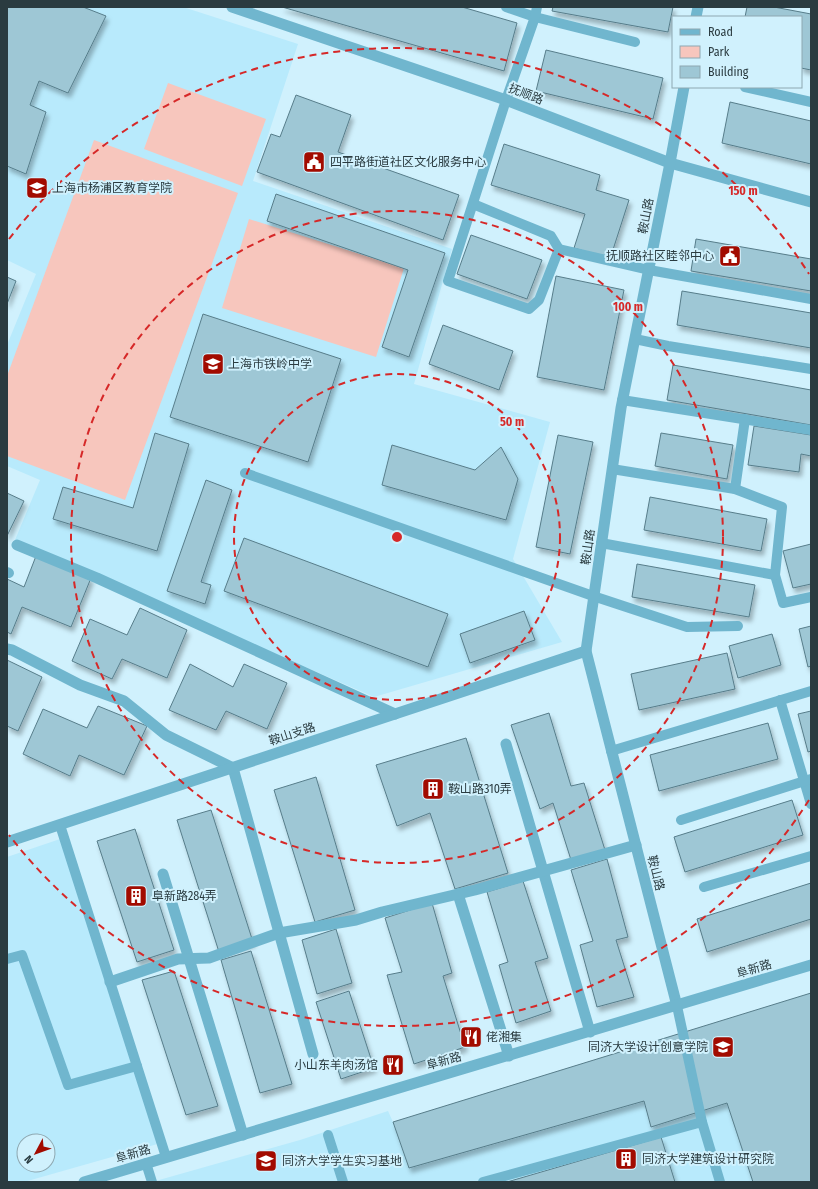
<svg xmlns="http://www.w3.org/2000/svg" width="818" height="1189" viewBox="0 0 818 1189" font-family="'Fira Sans Condensed','Noto Sans SC',sans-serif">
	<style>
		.built { fill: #b8eafc; fill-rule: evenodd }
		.green { fill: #f7c6bd }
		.building { fill: #9ec7d5; stroke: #577d8a; filter: url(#shadow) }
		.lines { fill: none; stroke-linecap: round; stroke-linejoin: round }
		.service { stroke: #70b6ce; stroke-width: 10 }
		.minor { stroke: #70b6ce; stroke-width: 11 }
		.tertiary { stroke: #70b6ce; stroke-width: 11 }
		.ring { fill: none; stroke: #d62828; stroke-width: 2; stroke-dasharray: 7 5 }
		.labels { text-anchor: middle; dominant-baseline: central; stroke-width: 4; stroke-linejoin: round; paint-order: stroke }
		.street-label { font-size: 12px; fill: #2a3b40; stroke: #d0f1fd }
		.poi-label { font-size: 12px; fill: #2a3b40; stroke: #d0f1fd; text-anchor: start }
		.centre { fill: #d62828; stroke: #d0f1fd; stroke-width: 2 }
		.ring-label { font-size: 12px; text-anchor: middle; font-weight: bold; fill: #d62828; stroke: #d0f1fd; stroke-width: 4; stroke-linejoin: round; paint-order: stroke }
	</style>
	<defs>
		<filter id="shadow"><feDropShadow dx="2.5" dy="4.5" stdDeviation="2" flood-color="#0004"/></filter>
	</defs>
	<rect width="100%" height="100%" fill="#d0f1fd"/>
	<g class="built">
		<polygon points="7,7 183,7 298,44 253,181 452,249 414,384 550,422 513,559 562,642 374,697 15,540 40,480 7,466 7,345 36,274 7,260"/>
		<path d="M 63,838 L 161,1143 L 24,1182 L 7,1182 L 7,857 ZM 24,1141 L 48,1141 L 48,1165 L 24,1165 Z"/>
		<polygon points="644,1101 651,1127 727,1103 753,1182 152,1182 300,1140 388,1111 393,1122 409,1168"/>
	</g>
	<g class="green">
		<polygon points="168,83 266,119 242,186 144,149"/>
		<polygon points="94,140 238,193 125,500 7,456 7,376"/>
		<polygon points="249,219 404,268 376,357 222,308"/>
	</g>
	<g class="building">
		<polygon points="7,7 83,7 106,16 68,93 39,81 30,105 46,112 26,174 7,166"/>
		<polygon points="282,7 462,7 517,23 504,71"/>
		<polygon points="553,7 673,7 668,32 552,11"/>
		<polygon points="747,7 774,7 811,14 811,70 801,68 801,17 745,17"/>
		<polygon points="546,50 663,78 653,119 536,91"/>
		<polygon points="296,95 351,115 338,152 459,195 443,240 257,172 271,134 280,137"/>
		<polygon points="730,102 811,121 811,164 722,143"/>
		<polygon points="504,144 600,175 596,190 629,200 610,259 574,248 585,214 491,185"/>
		<polygon points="276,194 445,253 409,357 382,347 408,270 267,221"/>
		<polygon points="471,235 542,260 527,299 457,274"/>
		<polygon points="696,239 811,259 811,291 691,271"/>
		<polygon points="556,276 624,290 604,390 537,377"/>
		<polygon points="7,277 16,281 7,304"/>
		<polygon points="682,291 811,313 811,348 677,325"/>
		<polygon points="203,314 341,359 308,462 170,417"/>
		<polygon points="443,325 513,351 499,390 429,364"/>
		<polygon points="673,365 811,390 811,425 667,400"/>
		<polygon points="754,426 811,435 811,456 801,454 799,472 748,465"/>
		<polygon points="155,433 189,444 157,551 53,519 63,487 133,508"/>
		<polygon points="661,433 733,445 727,479 655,466"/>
		<polygon points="558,435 593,442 570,554 536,547"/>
		<polygon points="392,445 475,470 501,447 518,479 506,520 382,485"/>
		<polygon points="206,480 232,490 201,582 211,585 205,604 167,591"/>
		<polygon points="7,493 24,501 7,536"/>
		<polygon points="650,497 767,519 761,551 644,530"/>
		<polygon points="244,538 448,614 428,667 224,591"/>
		<polygon points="811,544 811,584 793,588 783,551"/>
		<polygon points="36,556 91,578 71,627 22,607 11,634 7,632 7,579 24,587"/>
		<polygon points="637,564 755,585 749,617 632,597"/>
		<polygon points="140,608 187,630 167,678 122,659 112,679 72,661 90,619 127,635"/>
		<polygon points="524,611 535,640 470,663 460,634"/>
		<polygon points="811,626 811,666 808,667 799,629"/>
		<polygon points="772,634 781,665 738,678 729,646"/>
		<polygon points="727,653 735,689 639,710 631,674"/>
		<polygon points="7,660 42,677 18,731 7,726"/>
		<polygon points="190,664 233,687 244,664 287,683 267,729 226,711 216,730 169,710"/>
		<polygon points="98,706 147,726 124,775 79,755 70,776 23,754 43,709 87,728"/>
		<polygon points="811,711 811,751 808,752 798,714"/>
		<polygon points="549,713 571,786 584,783 605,850 571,860 553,803 540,809 511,725"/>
		<polygon points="768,723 778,759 659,791 650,755"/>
		<polygon points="466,738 508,873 455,889 430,813 397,826 376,765"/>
		<polygon points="316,777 355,910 315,922 274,790"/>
		<polygon points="792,800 803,835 685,872 674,837"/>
		<polygon points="211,810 253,942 219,952 177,820"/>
		<polygon points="135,829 174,950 137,962 97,841"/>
		<polygon points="607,859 628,937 616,940 634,997 597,1007 580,945 593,941 571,870"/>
		<polygon points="523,881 548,958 535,962 551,1011 516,1023 499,965 508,962 487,892"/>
		<polygon points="811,883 811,919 707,952 697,919"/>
		<polygon points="432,903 452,973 443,976 465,1047 414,1064 387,975 402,972 385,918"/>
		<polygon points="336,929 352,983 317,994 302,940"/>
		<polygon points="251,951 292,1084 260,1093 221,960"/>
		<polygon points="174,971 218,1106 186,1115 142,980"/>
		<polygon points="349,991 374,1068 341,1079 316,1002"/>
		<polygon points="811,993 811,1182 753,1182 727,1103 651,1127 644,1101 409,1168 393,1122"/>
		<polygon points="661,1137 675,1182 507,1182"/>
	</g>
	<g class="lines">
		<g class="service">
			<polyline points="506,7 535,17 635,42"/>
			<polyline points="745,87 811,102"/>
			<polyline points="473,204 551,236 559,249 539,300 529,309 448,281 506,100 535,17 537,7"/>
			<polyline points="559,249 649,270 811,299"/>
			<polyline points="635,339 668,346 811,369"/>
			<polyline points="622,400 811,430"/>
			<polyline points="612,469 735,489 782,507 775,575 783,603 811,597"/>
			<polyline points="245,473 593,596 687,627 738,626"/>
			<polyline points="735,489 745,419"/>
			<polyline points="601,543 775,575"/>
			<polyline points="7,572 9,573"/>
			<polyline points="780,700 811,804"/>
			<polyline points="611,751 811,691"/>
			<polyline points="681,820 811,779"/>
			<polyline points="60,825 166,1157"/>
			<polyline points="704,887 811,856"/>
			<polyline points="7,959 22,955 68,1085 137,1066"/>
			<polyline points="677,1006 702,1122"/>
			<polyline points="328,1135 343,1182"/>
			<polyline points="146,1163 152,1182"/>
			<polyline points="483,1182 702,1122 720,1182"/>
		</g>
		<g class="minor">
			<polyline points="232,7 506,100 670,163 811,202"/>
			<polyline points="17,545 97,578 395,714"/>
			<polyline points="7,649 12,650 80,685 124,701 166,735 233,768 313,1054"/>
			<polyline points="506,744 590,1032"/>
			<polyline points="7,842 586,651"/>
			<polyline points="163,874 243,1135"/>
			<polyline points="458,894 509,1056"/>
			<polyline points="110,982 178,959 209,958 279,933 356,920 382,912 475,890 636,845"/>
		</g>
		<g class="tertiary">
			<polyline points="696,17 698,7"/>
			<polyline points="677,1006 586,651 621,408 670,163 684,87"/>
			<polyline points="84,1182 811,965"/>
		</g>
	</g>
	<g class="ring">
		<circle cx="397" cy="537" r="163"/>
		<circle cx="397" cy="537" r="326"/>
		<path d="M809 800A489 489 0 0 1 9 835M9 239A489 489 0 0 1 809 274"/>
	</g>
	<defs>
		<g id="civic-square" transform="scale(1.15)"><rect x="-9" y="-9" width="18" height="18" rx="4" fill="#a20b00" stroke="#d0f1fd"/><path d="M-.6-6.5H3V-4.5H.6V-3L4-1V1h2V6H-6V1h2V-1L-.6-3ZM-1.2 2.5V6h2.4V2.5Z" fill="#fff"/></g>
		<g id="school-square" transform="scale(1.15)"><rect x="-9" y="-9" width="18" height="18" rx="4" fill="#a20b00" stroke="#d0f1fd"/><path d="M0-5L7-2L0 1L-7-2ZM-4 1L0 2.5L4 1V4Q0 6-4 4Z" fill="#fff"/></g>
		<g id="building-square" transform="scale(1.15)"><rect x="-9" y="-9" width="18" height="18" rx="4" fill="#a20b00" stroke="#d0f1fd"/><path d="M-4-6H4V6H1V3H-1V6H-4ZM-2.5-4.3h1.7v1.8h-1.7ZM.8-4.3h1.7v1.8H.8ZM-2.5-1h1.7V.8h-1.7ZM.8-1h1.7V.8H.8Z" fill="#fff"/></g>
		<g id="restaurant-square" transform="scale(1.15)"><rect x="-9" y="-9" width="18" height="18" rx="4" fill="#a20b00" stroke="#d0f1fd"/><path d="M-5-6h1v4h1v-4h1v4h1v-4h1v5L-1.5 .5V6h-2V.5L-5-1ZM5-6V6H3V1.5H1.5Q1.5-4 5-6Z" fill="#fff"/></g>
	</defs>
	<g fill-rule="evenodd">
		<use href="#civic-square" x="314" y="162"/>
		<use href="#school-square" x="37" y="188"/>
		<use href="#civic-square" x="730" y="256"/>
		<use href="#school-square" x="213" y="364"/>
		<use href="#building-square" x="433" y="789"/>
		<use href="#building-square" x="136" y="896"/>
		<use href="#restaurant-square" x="471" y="1037"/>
		<use href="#school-square" x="723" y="1047"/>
		<use href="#restaurant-square" x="393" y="1065"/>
		<use href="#building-square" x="626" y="1159"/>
		<use href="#school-square" x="266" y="1161"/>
	</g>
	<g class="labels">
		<g class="street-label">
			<text transform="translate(526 94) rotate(21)">抚顺路</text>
			<text transform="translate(646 216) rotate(-79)">鞍山路</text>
			<text transform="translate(588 547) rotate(-82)">鞍山路</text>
			<text transform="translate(292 734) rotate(-18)">鞍山支路</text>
			<text transform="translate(656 873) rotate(76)">鞍山路</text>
			<text transform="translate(754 969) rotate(-17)">阜新路</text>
			<text transform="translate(444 1061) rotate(-16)">阜新路</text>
			<text transform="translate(133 1154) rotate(-17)">阜新路</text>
		</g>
		<g class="poi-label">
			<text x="330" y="162">四平路街道社区文化服务中心</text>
			<text x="52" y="188">上海市杨浦区教育学院</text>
			<text x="714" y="256" text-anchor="end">抚顺路社区睦邻中心</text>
			<text x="228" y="364">上海市铁岭中学</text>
			<text x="448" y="789">鞍山路310弄</text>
			<text x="152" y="896">阜新路284弄</text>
			<text x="486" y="1037">佬湘集</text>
			<text x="708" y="1047" text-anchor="end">同济大学设计创意学院</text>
			<text x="378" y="1065" text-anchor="end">小山东羊肉汤馆</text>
			<text x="642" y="1159">同济大学建筑设计研究院</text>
			<text x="282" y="1161">同济大学学生实习基地</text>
		</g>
	</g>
	<circle cx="397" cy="537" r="6" class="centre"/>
	<g class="ring-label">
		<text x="743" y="195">150 m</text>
		<text x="628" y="311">100 m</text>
		<text x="512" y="426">50 m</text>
	</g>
	<rect width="818" height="1189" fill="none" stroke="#2a3b40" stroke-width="16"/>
	<rect x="672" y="16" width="130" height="72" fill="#d0f1fd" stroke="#8ea8b1"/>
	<rect x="680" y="29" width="20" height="6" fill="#70b6ce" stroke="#8ea8b1"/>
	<text x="708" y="36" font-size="12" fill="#2a3b40">Road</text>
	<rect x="680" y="46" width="20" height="12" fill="#f7c6bd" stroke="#8ea8b1"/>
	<text x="708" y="56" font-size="12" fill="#2a3b40">Park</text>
	<rect x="680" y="66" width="20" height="12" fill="#9ec7d5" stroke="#8ea8b1"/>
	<text x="708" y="76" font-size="12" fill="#2a3b40">Building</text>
	<g transform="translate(36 1153) rotate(229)"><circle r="19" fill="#d0f1fd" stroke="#8ea8b1"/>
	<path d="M0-3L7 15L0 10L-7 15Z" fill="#a20b00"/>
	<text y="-6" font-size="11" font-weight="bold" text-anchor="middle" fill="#2a3b40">N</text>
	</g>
</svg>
